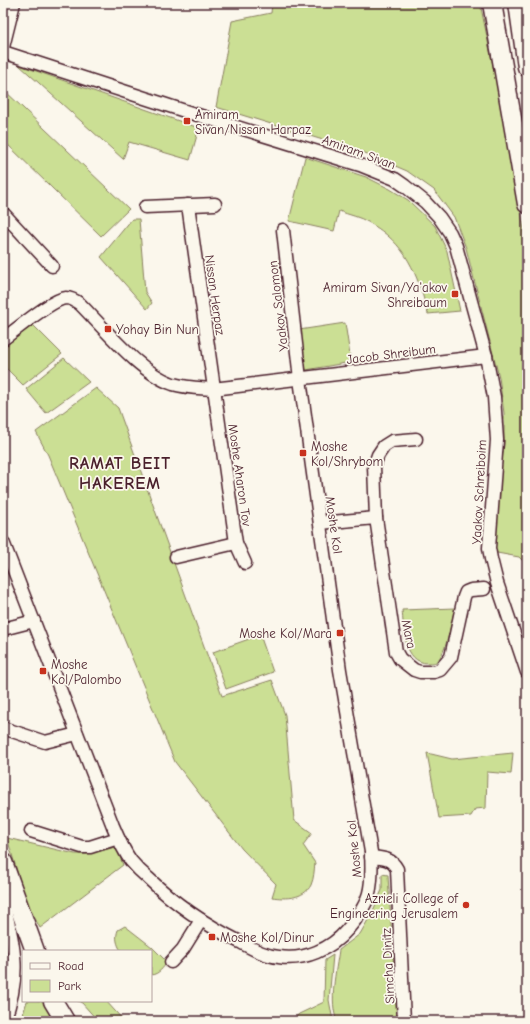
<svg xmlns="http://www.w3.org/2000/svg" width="530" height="1024" viewBox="0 0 530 1024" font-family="'Comic Neue',sans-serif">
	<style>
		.green { fill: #cbdf94; stroke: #8a7f60 }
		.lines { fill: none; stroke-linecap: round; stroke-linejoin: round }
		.minor-casing { stroke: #4a1f2b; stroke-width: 15 }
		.highway-casing { stroke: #4a1f2b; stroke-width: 21 }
		.minor { stroke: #fbf7ec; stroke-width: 12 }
		.highway { stroke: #fbf7ec; stroke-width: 18 }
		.poi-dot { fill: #c8321e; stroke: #fbf7ec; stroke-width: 1.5 }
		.labels { text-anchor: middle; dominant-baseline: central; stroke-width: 3.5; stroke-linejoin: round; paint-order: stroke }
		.poi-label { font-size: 13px; fill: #4a1f2b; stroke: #fbf7ec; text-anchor: start }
		.street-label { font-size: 13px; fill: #4a1f2b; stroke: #fbf7ec }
		.district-label { font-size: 17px; font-weight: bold; letter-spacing: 1px; fill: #4a1f2b; stroke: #fbf7ec }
	</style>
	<rect width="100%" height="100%" fill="#fbf7ec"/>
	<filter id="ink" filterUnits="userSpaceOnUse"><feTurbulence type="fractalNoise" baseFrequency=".025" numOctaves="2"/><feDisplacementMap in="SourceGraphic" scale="8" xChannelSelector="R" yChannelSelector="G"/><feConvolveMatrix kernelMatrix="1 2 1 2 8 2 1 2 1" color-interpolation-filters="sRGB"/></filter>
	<g filter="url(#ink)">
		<g class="green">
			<polygon points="272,3 480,3 513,162 527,249 527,565 519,557 497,553 493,539 504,444 504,413 499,377 466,248 454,217 434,190 407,171 365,153 216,107 232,21 271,13"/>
			<polygon points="19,65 199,128 190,160 129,142 123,159"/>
			<polygon points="3,89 129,209 101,236 3,140"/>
			<path d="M 305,157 L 366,177 L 390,189 L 408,200 L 435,226 L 447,251 L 460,311 L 428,314 C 417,273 407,244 368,222 C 360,217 349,215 339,211 L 334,231 L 289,221 Z"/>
			<polygon points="132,219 139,219 145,292 152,303 147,309 101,257"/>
			<polygon points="345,323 351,362 306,370 299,330"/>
			<polygon points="33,325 62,354 23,385 3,365 3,348"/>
			<polygon points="64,358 89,382 46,413 26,389"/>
			<path d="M 96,388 L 118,408 L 222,696 L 272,680 L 285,715 L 294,820 L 312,833 L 303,845 L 315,863 C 314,871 314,878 311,885 C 304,899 285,899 272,897 L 276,884 L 242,849 L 175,762 L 48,455 L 36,432 Z"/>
			<path d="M 455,608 C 451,623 448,646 439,659 C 437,663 433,663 428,663 C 403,663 404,628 402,610 Z"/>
			<polygon points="260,635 273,672 226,689 213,652"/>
			<polygon points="427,753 452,759 513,753 511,774 487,772 486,808 475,809 471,816 439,818"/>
			<polygon points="7,838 75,854 87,854 116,847 123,865 40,928 26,901"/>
			<path d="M 382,874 L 388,875 L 397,1021 L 337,1021 C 329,1001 336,971 339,950 L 360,934 L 372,913 L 382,890 Z"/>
			<path d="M 125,926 L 152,947 L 167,962 C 163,968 159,974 151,975 L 151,951 L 121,951 C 117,944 115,938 118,930 Z"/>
			<polygon points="333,955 329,1000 333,1021 291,1021 299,1014 324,1002 325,960"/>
			<polygon points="27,1001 43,1001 53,1021 21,1021"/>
			<polygon points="78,1001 106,1001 124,1021 98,1021 82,1003"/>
		</g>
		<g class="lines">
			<g class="minor-casing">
				<g id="minor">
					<polyline points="3,47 14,3"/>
					<polyline points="3,52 188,112 360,165 395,179 405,186 425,202 439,217 450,233 456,246 486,356 494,397 497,440 489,548 491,559 497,583 527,672"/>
					<polyline points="188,205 236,543 245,563"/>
					<polyline points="145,207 215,204"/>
					<polyline points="3,213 52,266"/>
					<path d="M 3,339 C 16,330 52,299 66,298 C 72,298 76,301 80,304 C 105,329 140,373 173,384 C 186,388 200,388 213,389 L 486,356"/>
					<polyline points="416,439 392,441 384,446 378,455 374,466 376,518 396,652 400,659 414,670 420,672 434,672 440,670 451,657 464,597 466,592 471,590 484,589"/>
					<polyline points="320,523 376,518"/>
					<path d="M 3,542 L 113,826 C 118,838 123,850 131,861 C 136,867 142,873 148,878 C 175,904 206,925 240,942 C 253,949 265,956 279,957 C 304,961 331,949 347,930 C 371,903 373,887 371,852 L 340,670 L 300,379 L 283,230"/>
					<polyline points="176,557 236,543"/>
					<polyline points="3,629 34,621"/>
					<polyline points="3,728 45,742 77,734"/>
					<polyline points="31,831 82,847 90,847 118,838"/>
					<path d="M 371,857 C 383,858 391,858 397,869 L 404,1021"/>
					<path d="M 3,900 C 14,947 22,973 4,1021"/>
					<polyline points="171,962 183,949 201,920"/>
				</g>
			</g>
			<g class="highway-casing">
				<g id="highway">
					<polyline points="492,3 527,204"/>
					<polyline points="518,3 527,67"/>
					<polyline points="3,862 35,951"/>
					<polyline points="53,1001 65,1021"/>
				</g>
			</g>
			<use href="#minor" class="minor"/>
			<use href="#highway" class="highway"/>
		</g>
	</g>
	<g class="poi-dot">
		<rect x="183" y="117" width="8" height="8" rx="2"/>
		<rect x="451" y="290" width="8" height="8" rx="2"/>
		<rect x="104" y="325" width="8" height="8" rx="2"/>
		<rect x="299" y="449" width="8" height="8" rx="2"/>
		<rect x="336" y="629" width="8" height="8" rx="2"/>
		<rect x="39" y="667" width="8" height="8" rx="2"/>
		<circle cx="466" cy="905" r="4"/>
		<rect x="208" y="933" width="8" height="8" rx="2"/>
	</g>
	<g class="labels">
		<g class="poi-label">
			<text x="195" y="114">Amiram<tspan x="195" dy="15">Sivan/Nissan Harpaz</tspan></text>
			<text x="447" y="287" text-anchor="end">Amiram Sivan/Ya'akov<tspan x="447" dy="15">Shreibaum</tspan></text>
			<text x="116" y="329">Yohay Bin Nun</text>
			<text x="311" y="446">Moshe<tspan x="311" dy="15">Kol/Shrybom</tspan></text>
			<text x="332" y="633" text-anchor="end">Moshe Kol/Mara</text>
			<text x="51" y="664">Moshe<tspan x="51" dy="15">Kol/Palombo</tspan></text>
			<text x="458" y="898" text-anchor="end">Azrieli College of<tspan x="458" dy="15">Engineering Jerusalem</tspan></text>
			<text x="220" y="937">Moshe Kol/Dinur</text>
		</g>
		<g class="street-label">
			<text transform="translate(359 152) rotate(20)">Amiram Sivan</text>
			<text transform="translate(215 295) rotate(82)">Nissan Herpaz</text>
			<text transform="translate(278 306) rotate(-97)">Yaakov Salomon</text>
			<text transform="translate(391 354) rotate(-7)">Jacob Shreibum</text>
			<text transform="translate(240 475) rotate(82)">Moshe Aharon Tov</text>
			<text transform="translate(479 492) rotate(-87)">Yaakov Schreiboim</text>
			<text transform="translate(334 525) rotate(82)">Moshe Kol</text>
			<text transform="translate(409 634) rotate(78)">Mara</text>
			<text transform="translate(354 849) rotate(-96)">Moshe Kol</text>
			<text transform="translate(388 966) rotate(-93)">Simcha Dinitz</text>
		</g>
		<g class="district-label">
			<text x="120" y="463">RAMAT BEIT<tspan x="120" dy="20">HAKEREM</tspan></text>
		</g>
	</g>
	<rect width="530" height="1024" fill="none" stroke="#fbf7ec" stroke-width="16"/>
	<rect x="8" y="8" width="514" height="1008" fill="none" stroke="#4a1f2b" stroke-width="1.5" filter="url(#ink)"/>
	<rect x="22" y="950" width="130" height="52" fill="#fbf7ec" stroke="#b4a19f"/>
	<rect x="30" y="963" width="20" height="6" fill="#fbf7ec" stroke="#b4a19f"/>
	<text x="58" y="970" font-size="12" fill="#4a1f2b">Road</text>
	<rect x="30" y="980" width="20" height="12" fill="#cbdf94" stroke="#b4a19f"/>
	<text x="58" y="990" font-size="12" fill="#4a1f2b">Park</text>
</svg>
